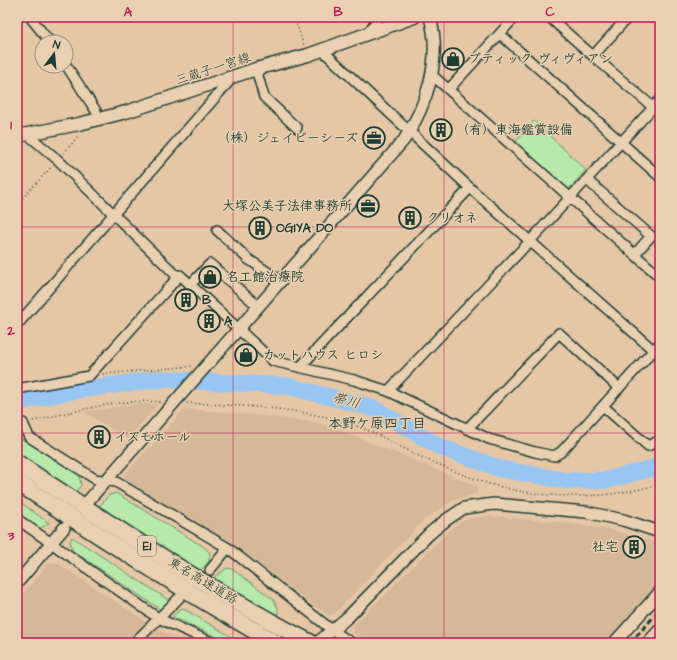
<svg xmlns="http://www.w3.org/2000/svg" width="677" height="660" viewBox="0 0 677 660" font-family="'Architects Daughter','Klee One',sans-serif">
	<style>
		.built { fill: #d5b898 }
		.green { fill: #b6e9aa; stroke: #6a936f }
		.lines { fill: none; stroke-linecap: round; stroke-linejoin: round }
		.stream { stroke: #688fa7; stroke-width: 3 }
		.river { stroke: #98c6f3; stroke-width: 17 }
		.minor-casing { stroke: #1f3d34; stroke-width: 12 }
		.tertiary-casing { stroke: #1f3d34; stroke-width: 14 }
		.secondary-casing { stroke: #1f3d34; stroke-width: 15 }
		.motorway-casing { stroke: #1f3d34; stroke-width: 19 }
		.path { stroke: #1f3d34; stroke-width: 1.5; stroke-dasharray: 1 3; stroke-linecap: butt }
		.minor { stroke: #e9d0b1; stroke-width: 9 }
		.tertiary { stroke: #e9d0b1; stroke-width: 11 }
		.secondary { stroke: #e9d0b1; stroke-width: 12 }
		.motorway { stroke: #e9d0b1; stroke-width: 16 }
		.rail { stroke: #1f3d34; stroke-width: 3; stroke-dasharray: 6 3; stroke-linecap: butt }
		.grid { fill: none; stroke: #c2185b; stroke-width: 1; stroke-opacity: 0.55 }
		.labels { text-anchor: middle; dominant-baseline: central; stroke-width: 3; stroke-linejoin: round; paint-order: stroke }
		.shield { fill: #e9d0b1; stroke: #5c695a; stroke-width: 1 }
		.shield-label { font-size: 12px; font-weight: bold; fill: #1f3d34 }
		.poi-label { font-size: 13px; font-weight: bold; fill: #1f3d34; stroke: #e9d0b1; text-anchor: start }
		.street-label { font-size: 13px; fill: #1f3d34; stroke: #e9d0b1 }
		.water-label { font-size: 14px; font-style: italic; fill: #25443e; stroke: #e9d0b1 }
		.neighbourhood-label { font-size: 14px; font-weight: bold; fill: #1f3d34; stroke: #e9d0b1 }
		.neatline { fill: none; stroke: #c2185b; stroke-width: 1.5 }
		.grid-label { font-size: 13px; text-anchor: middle; font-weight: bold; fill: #c2185b }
	</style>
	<rect width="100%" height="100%" fill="#e5c7a6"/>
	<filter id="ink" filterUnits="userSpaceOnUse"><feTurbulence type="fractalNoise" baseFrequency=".025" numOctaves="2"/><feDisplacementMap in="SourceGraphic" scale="8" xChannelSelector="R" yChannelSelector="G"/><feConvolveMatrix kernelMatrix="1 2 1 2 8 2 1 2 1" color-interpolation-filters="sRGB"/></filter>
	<g filter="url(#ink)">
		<g class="built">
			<polygon points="137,404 158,404 128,439 84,412"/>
			<polygon points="185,409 256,415 313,422 333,427 477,486 477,494 452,501 424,520 334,614 327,615 241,551 126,480 124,475"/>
			<polygon points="486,516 560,522 608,529 660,544 660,584 607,643 370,643 354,634 353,626 454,526 467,519"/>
			<polygon points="50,562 57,563 142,619 144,622 144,627 127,643 17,643 17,600"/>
			<polygon points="155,628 186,643 140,643"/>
		</g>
		<g class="green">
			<polygon points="534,121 586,170 567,191 515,143"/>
			<polygon points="17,436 79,475 81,485 75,493 17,454"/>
			<polygon points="116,493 204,547 210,553 209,561 199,572 98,508 109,495"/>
			<polygon points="17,500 49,523 41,528 34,527 17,515"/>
			<polygon points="72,537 170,601 160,609 73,551 70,543"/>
			<polygon points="227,568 232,569 273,599 278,608 278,620 211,580"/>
			<polygon points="182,608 242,643 230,643 175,618 173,616"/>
		</g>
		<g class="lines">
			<polyline class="stream" points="370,22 373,17"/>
			<polyline class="river" points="17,402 84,389 160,379 287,386 373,408 440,447 501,469 568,481 607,480 660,466"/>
			<g class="minor-casing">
				<g id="minor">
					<polyline points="30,17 50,42"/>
					<polyline points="549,17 593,56 628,17"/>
					<polyline points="368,33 379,17"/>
					<polyline points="500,34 660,177"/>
					<polyline points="322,50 470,188 660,356"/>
					<polyline points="593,56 660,113"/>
					<polyline points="66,65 96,111 99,119"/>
					<polyline points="256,69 264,97 297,128"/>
					<polyline points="432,75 660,277"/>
					<polyline points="449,89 515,17"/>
					<polyline points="27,134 58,160 178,277"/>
					<polyline points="587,180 651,236 635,254"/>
					<polyline points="217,230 248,259 281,281"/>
					<polyline points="190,285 210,264 259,307"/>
					<polyline points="17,325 233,77"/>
					<polyline points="300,367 470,188"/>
					<polyline points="17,389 89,376 180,275 273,361 354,380 388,391 489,439 535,452 554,456 561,452 660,343"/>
					<polyline points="388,391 530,241 660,100"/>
					<polyline points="603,406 648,446 660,440"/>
					<polyline points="17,425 23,423 29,437 95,479 116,482 228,548 332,630 352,643"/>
					<polyline points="467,429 559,333 619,388"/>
					<polyline points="17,519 158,618 213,643"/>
					<polyline points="210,570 228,548"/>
					<polyline points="134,643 179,598"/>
					<polyline points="646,643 660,628"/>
				</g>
			</g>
			<g class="tertiary-casing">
				<g id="tertiary">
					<path d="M 88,501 L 404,140 C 427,105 442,59 430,17"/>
					<polyline points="17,583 64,528"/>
					<polyline points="317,643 348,617 429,534 446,520 464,508 494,504 586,512 623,520 660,532"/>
					<polyline points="614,643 660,592"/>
				</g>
			</g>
			<g class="secondary-casing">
				<polyline id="secondary" points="17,136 79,124 126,112 256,69 308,55 414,17"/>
			</g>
			<g class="motorway-casing">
				<g id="motorway">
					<path d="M 17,463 C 113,526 209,590 311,643"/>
					<path d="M 17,482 C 102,538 187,593 276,643"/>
				</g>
			</g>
			<g class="path">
				<polyline points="294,17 304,46"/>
				<polyline points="64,153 78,136"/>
				<polyline points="17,204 52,166"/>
				<polyline points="103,374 193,366"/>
				<path d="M 187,403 C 243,406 300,407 354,425 C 376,432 396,445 417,455 C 437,464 457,473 478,480 C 535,500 603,501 660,484"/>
				<path d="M 33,421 C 74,412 119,398 161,402"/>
			</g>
			<use href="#minor" class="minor"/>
			<use href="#tertiary" class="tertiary"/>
			<use href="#secondary" class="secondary"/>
			<use href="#motorway" class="motorway"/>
			<polyline class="rail" points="630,643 660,610"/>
		</g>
	</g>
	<path class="grid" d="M 233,17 L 233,643M 444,17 L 444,643M 17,227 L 660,227M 17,433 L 660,433"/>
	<defs>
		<g id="shop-ring" transform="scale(1.15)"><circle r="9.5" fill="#e9d0b1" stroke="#1f3d34" stroke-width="1.5"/><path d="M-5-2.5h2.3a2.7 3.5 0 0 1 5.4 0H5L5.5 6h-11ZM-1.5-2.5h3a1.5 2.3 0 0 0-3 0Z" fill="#1f3d34"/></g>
		<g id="building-ring" transform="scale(1.15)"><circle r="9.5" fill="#e9d0b1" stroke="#1f3d34" stroke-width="1.5"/><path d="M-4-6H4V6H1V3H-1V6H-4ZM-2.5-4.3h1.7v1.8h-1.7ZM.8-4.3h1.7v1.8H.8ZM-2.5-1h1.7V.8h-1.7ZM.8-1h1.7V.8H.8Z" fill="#1f3d34"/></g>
		<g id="office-ring" transform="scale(1.15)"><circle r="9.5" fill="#e9d0b1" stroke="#1f3d34" stroke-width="1.5"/><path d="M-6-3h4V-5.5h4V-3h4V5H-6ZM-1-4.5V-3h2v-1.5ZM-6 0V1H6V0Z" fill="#1f3d34"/></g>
	</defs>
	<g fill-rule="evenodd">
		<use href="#shop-ring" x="453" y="59"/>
		<use href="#building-ring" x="441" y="130"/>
		<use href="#office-ring" x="374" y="138"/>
		<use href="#office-ring" x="368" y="206"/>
		<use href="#building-ring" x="410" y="218"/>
		<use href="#building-ring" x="260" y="228"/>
		<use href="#shop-ring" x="210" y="277"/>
		<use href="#building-ring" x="186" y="300"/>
		<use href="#building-ring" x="209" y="321"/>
		<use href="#shop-ring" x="246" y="355"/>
		<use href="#building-ring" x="99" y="437"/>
		<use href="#building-ring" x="634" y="547"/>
	</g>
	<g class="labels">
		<rect class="shield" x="138" y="536" width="18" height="20" rx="3"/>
		<g class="shield-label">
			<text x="147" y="546">E1</text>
		</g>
		<g class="poi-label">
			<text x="468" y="59">ブティック ヴィヴィアン</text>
			<text x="456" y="130">（有）東海鑑賞設備</text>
			<text x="358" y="138" text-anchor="end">（株）ジェイピーシーズ</text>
			<text x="352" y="206" text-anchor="end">大塚公美子法律事務所</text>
			<text x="426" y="218">クリオネ</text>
			<text x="276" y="228">OGIYA DO</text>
			<text x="226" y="277">名工館治療院</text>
			<text x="202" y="300">B</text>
			<text x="224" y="321">A</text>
			<text x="262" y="355">カットハウス ヒロシ</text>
			<text x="114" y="437">イズモホール</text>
			<text x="618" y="547" text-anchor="end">社宅</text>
		</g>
		<g class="street-label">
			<text transform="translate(213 69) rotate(-18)">三蔵子一宮線</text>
			<text transform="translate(203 581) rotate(31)">東名高速道路</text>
		</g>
		<g class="water-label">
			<text transform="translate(346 401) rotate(15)">帯川</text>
		</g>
		<g class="neighbourhood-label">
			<text x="377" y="424">本野ケ原四丁目</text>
		</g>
	</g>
	<rect width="677" height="660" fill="none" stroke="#e9d0b1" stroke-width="44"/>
	<g transform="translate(54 54) rotate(16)"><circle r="19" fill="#e9d0b1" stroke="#98957f"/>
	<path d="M0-3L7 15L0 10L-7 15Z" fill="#1f3d34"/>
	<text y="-6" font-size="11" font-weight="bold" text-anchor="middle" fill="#1f3d34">N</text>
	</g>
	<rect x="22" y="22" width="633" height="616" class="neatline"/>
	<g class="grid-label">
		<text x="128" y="16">A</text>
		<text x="338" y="16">B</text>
		<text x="550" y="16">C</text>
		<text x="11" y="129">1</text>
		<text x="11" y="335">2</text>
		<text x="11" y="540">3</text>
	</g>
</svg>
